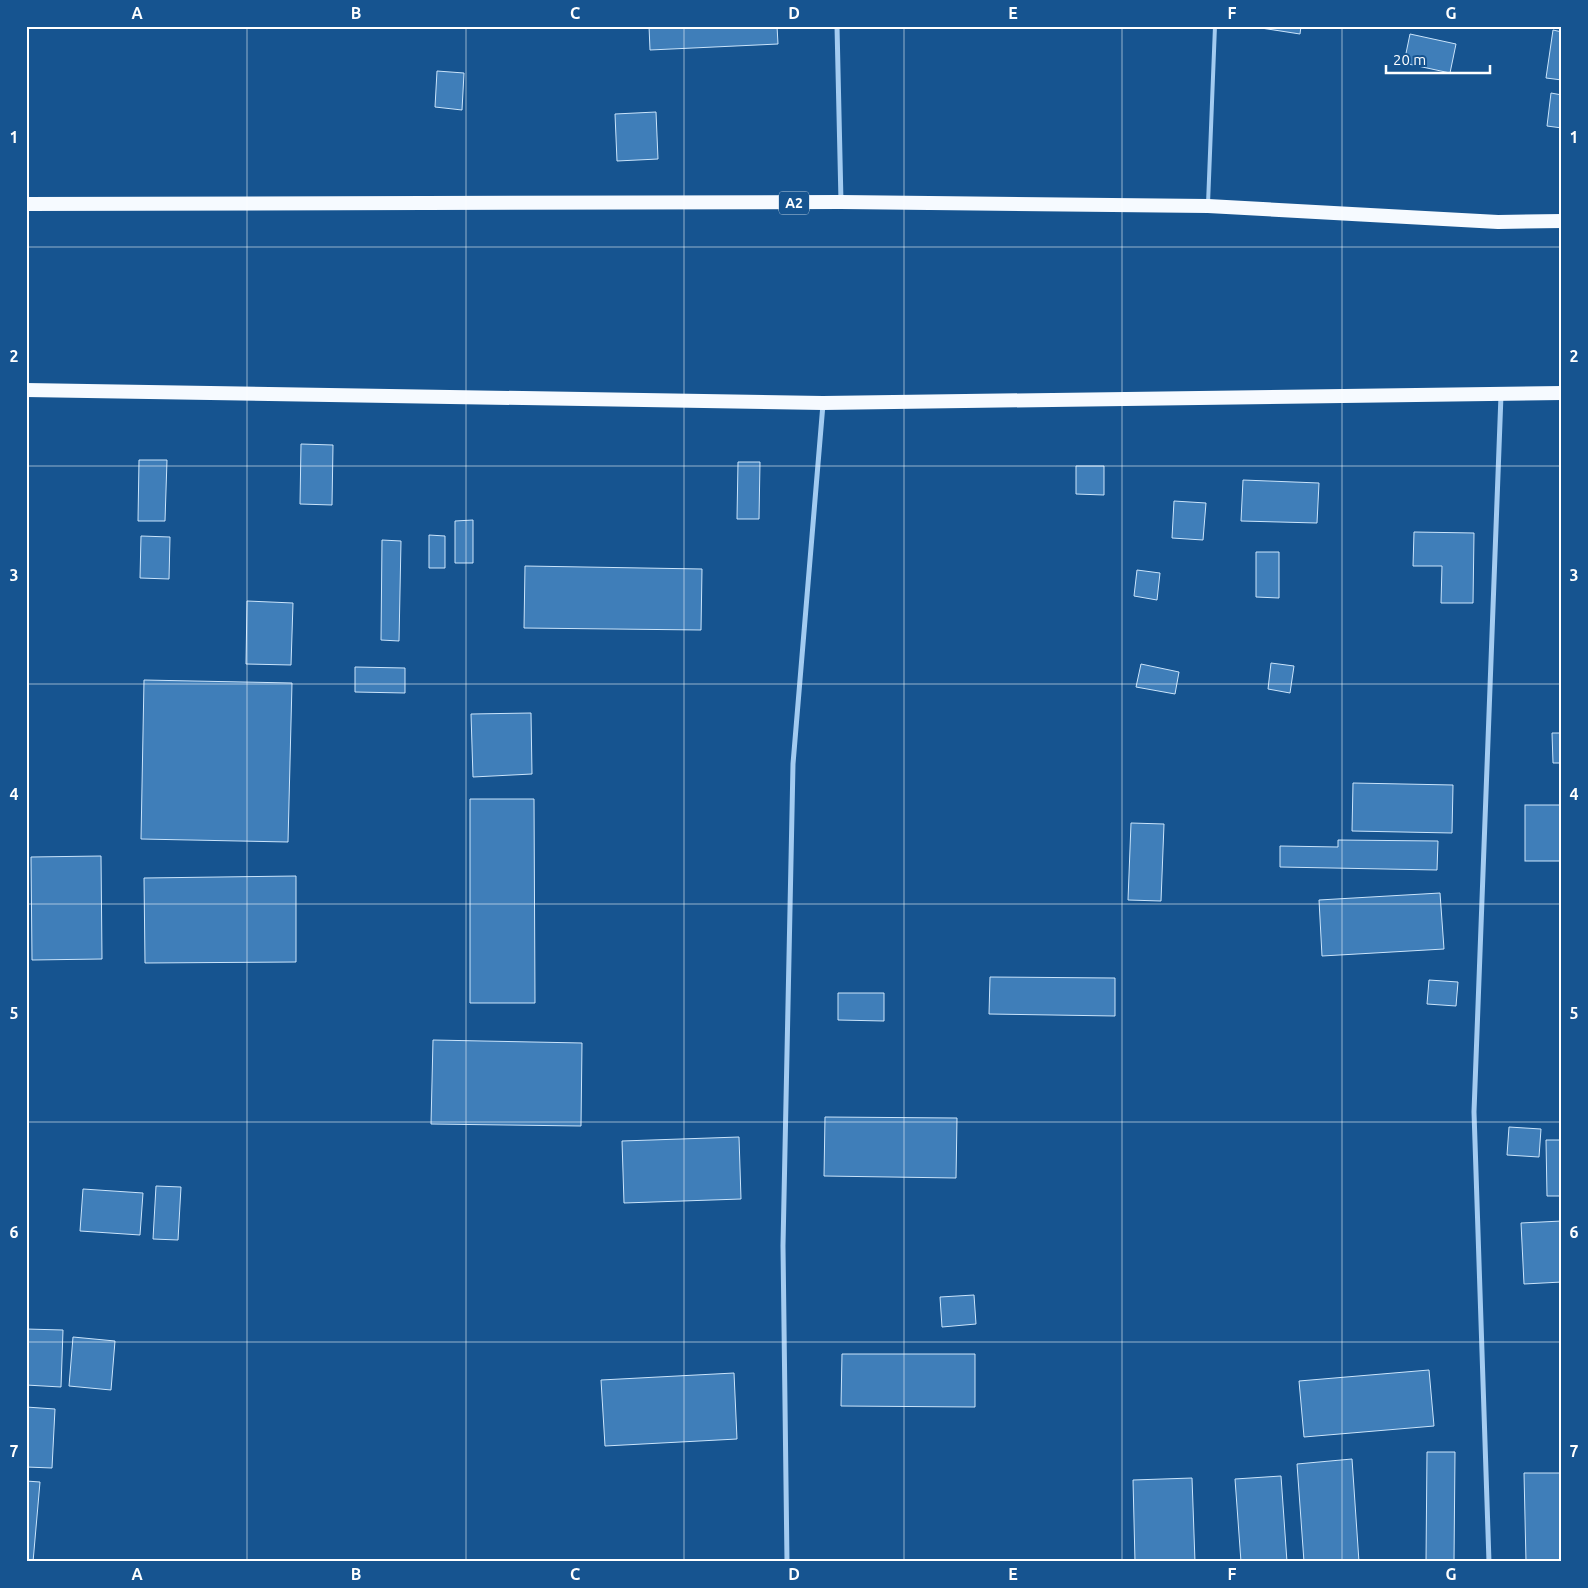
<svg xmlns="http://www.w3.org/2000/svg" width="1588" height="1588" viewBox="0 0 1588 1588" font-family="Ubuntu,sans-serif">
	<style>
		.building { fill: #3f7eb9; stroke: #cae4fb }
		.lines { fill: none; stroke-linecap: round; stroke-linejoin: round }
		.service { stroke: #a3cbf0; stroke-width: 4 }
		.minor { stroke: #a3cbf0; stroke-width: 5 }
		.trunk { stroke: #f6faff; stroke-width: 14 }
		.grid { fill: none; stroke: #fff; stroke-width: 1; stroke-opacity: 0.55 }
		.labels { text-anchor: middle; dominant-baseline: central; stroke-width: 5; stroke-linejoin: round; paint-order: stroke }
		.shield { fill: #165490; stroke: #b9ccde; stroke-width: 1 }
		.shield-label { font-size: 14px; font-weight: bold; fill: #fff }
		.neatline { fill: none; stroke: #fff; stroke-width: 2 }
		.grid-label { font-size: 16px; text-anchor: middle; font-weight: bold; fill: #fff }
	</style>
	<rect width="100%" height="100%" fill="#165490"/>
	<g class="building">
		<polygon points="649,26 777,26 778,44 650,50"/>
		<polygon points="1261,26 1301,26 1300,34 1261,28"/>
		<polygon points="1553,30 1562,32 1562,80 1546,78"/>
		<polygon points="1410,34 1456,44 1450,73 1404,63"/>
		<polygon points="437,71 464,73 462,110 435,107"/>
		<polygon points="1551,93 1562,95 1562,128 1547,126"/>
		<polygon points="656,112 658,159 617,161 615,114"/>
		<polygon points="301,444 333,445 332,505 300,504"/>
		<polygon points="139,460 167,460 165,521 138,521"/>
		<polygon points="738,462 760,462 759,519 737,519"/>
		<polygon points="1076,466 1104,466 1104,495 1076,494"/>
		<polygon points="1243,480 1319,483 1317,523 1241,521"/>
		<polygon points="1174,501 1206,503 1203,540 1172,538"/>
		<polygon points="473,520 473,563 455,563 455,521"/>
		<polygon points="1414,532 1474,533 1473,603 1441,603 1442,566 1413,566"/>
		<polygon points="429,535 445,536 445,568 429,568"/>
		<polygon points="141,536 170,537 169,579 140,578"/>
		<polygon points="382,540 401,541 399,641 381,640"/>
		<polygon points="1256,552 1279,552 1279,598 1256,597"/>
		<polygon points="525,566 702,569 701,630 524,628"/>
		<polygon points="1137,570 1160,573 1157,600 1134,596"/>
		<polygon points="247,601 293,603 291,665 246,664"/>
		<polygon points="1271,663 1294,666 1290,693 1268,689"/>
		<polygon points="1141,664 1179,672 1175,694 1136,687"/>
		<polygon points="355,667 405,668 405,693 355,692"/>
		<polygon points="144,680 292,683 288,842 141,839"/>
		<polygon points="531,713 532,774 473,777 471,714"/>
		<polygon points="1552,733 1562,733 1562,763 1553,763"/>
		<polygon points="1353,783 1453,785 1452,833 1352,831"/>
		<polygon points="470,799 534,799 535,1003 470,1003"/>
		<rect x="1525" y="805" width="37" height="56"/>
		<polygon points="1131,823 1164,824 1161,901 1128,900"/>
		<polygon points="1338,840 1438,841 1437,870 1280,867 1280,846 1338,847"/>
		<polygon points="101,856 102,959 32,960 31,857"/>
		<polygon points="296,876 296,962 145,963 144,878"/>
		<polygon points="1440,893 1444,949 1322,956 1319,900"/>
		<polygon points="990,977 1115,978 1115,1016 989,1014"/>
		<polygon points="1429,980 1458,982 1456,1006 1427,1004"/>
		<polygon points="838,993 884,993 884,1021 838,1020"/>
		<polygon points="433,1040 582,1043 581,1126 431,1124"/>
		<polygon points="825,1117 957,1118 956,1178 824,1176"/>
		<polygon points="1509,1127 1541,1129 1539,1157 1507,1155"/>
		<polygon points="739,1137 741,1199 624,1203 622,1141"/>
		<polygon points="1546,1140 1562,1140 1562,1196 1547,1196"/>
		<polygon points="156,1186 181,1187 178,1240 153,1239"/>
		<polygon points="83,1189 143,1193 140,1235 80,1231"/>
		<polygon points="1562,1221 1562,1282 1524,1284 1521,1223"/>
		<polygon points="974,1295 976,1324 942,1327 940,1297"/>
		<polygon points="26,1329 63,1330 61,1387 26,1385"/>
		<polygon points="73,1337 115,1341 111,1390 69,1386"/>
		<polygon points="842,1354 975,1354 975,1407 841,1406"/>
		<polygon points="1429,1370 1434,1426 1304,1437 1299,1381"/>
		<polygon points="734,1373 737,1439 605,1446 601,1380"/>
		<polygon points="26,1407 55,1409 52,1468 26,1467"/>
		<polygon points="1427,1452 1455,1452 1454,1562 1426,1562"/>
		<polygon points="1352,1459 1359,1562 1304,1562 1297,1464"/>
		<polygon points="1524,1473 1562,1473 1562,1562 1526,1562"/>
		<polygon points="1281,1476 1287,1562 1241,1562 1235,1479"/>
		<polygon points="1192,1478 1195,1562 1135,1562 1133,1480"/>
		<polygon points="26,1481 40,1482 33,1562 26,1562"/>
	</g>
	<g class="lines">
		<polyline class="service" points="1208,204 1215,26"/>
		<g class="minor">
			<polyline points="837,26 841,202"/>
			<polyline points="787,1562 783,1246 793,764 823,404"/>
			<polyline points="1489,1562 1474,1112 1501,395"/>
		</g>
		<g class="trunk">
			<polyline points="26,204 841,202 1208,206 1498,222 1562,221"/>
			<polyline points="26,390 823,403 1562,393"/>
		</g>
	</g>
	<path class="grid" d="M 247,26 L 247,1562M 466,26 L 466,1562M 684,26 L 684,1562M 904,26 L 904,1562M 1122,26 L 1122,1562M 1342,26 L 1342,1562M 26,247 L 1562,247M 26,466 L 1562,466M 26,684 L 1562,684M 26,904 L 1562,904M 26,1122 L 1562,1122M 26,1342 L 1562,1342"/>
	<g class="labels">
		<rect class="shield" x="779" y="191.5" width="30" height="23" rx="4"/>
		<g class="shield-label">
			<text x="794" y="203">A2</text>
		</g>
	</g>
	<rect width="1588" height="1588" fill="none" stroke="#165490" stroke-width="55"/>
	<path d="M1386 65v8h104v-8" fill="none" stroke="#ffffff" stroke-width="2.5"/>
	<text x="1393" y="65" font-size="15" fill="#ffffff" stroke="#165490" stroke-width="4" paint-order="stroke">20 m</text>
	<rect x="28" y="28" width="1532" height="1532" class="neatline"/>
	<g class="grid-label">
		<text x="137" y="19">A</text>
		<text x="356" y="19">B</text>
		<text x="575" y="19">C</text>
		<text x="794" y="19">D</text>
		<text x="1013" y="19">E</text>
		<text x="1232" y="19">F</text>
		<text x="1451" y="19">G</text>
		<text x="14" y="143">1</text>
		<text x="1574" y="143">1</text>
		<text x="14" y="362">2</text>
		<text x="1574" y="362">2</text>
		<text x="14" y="581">3</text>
		<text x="1574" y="581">3</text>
		<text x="14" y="800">4</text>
		<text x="1574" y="800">4</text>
		<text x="14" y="1019">5</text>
		<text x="1574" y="1019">5</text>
		<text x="14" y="1238">6</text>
		<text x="1574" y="1238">6</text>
		<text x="14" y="1457">7</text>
		<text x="1574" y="1457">7</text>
		<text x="137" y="1580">A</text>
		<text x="356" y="1580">B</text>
		<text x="575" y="1580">C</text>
		<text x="794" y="1580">D</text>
		<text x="1013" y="1580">E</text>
		<text x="1232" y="1580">F</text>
		<text x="1451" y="1580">G</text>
	</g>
</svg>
